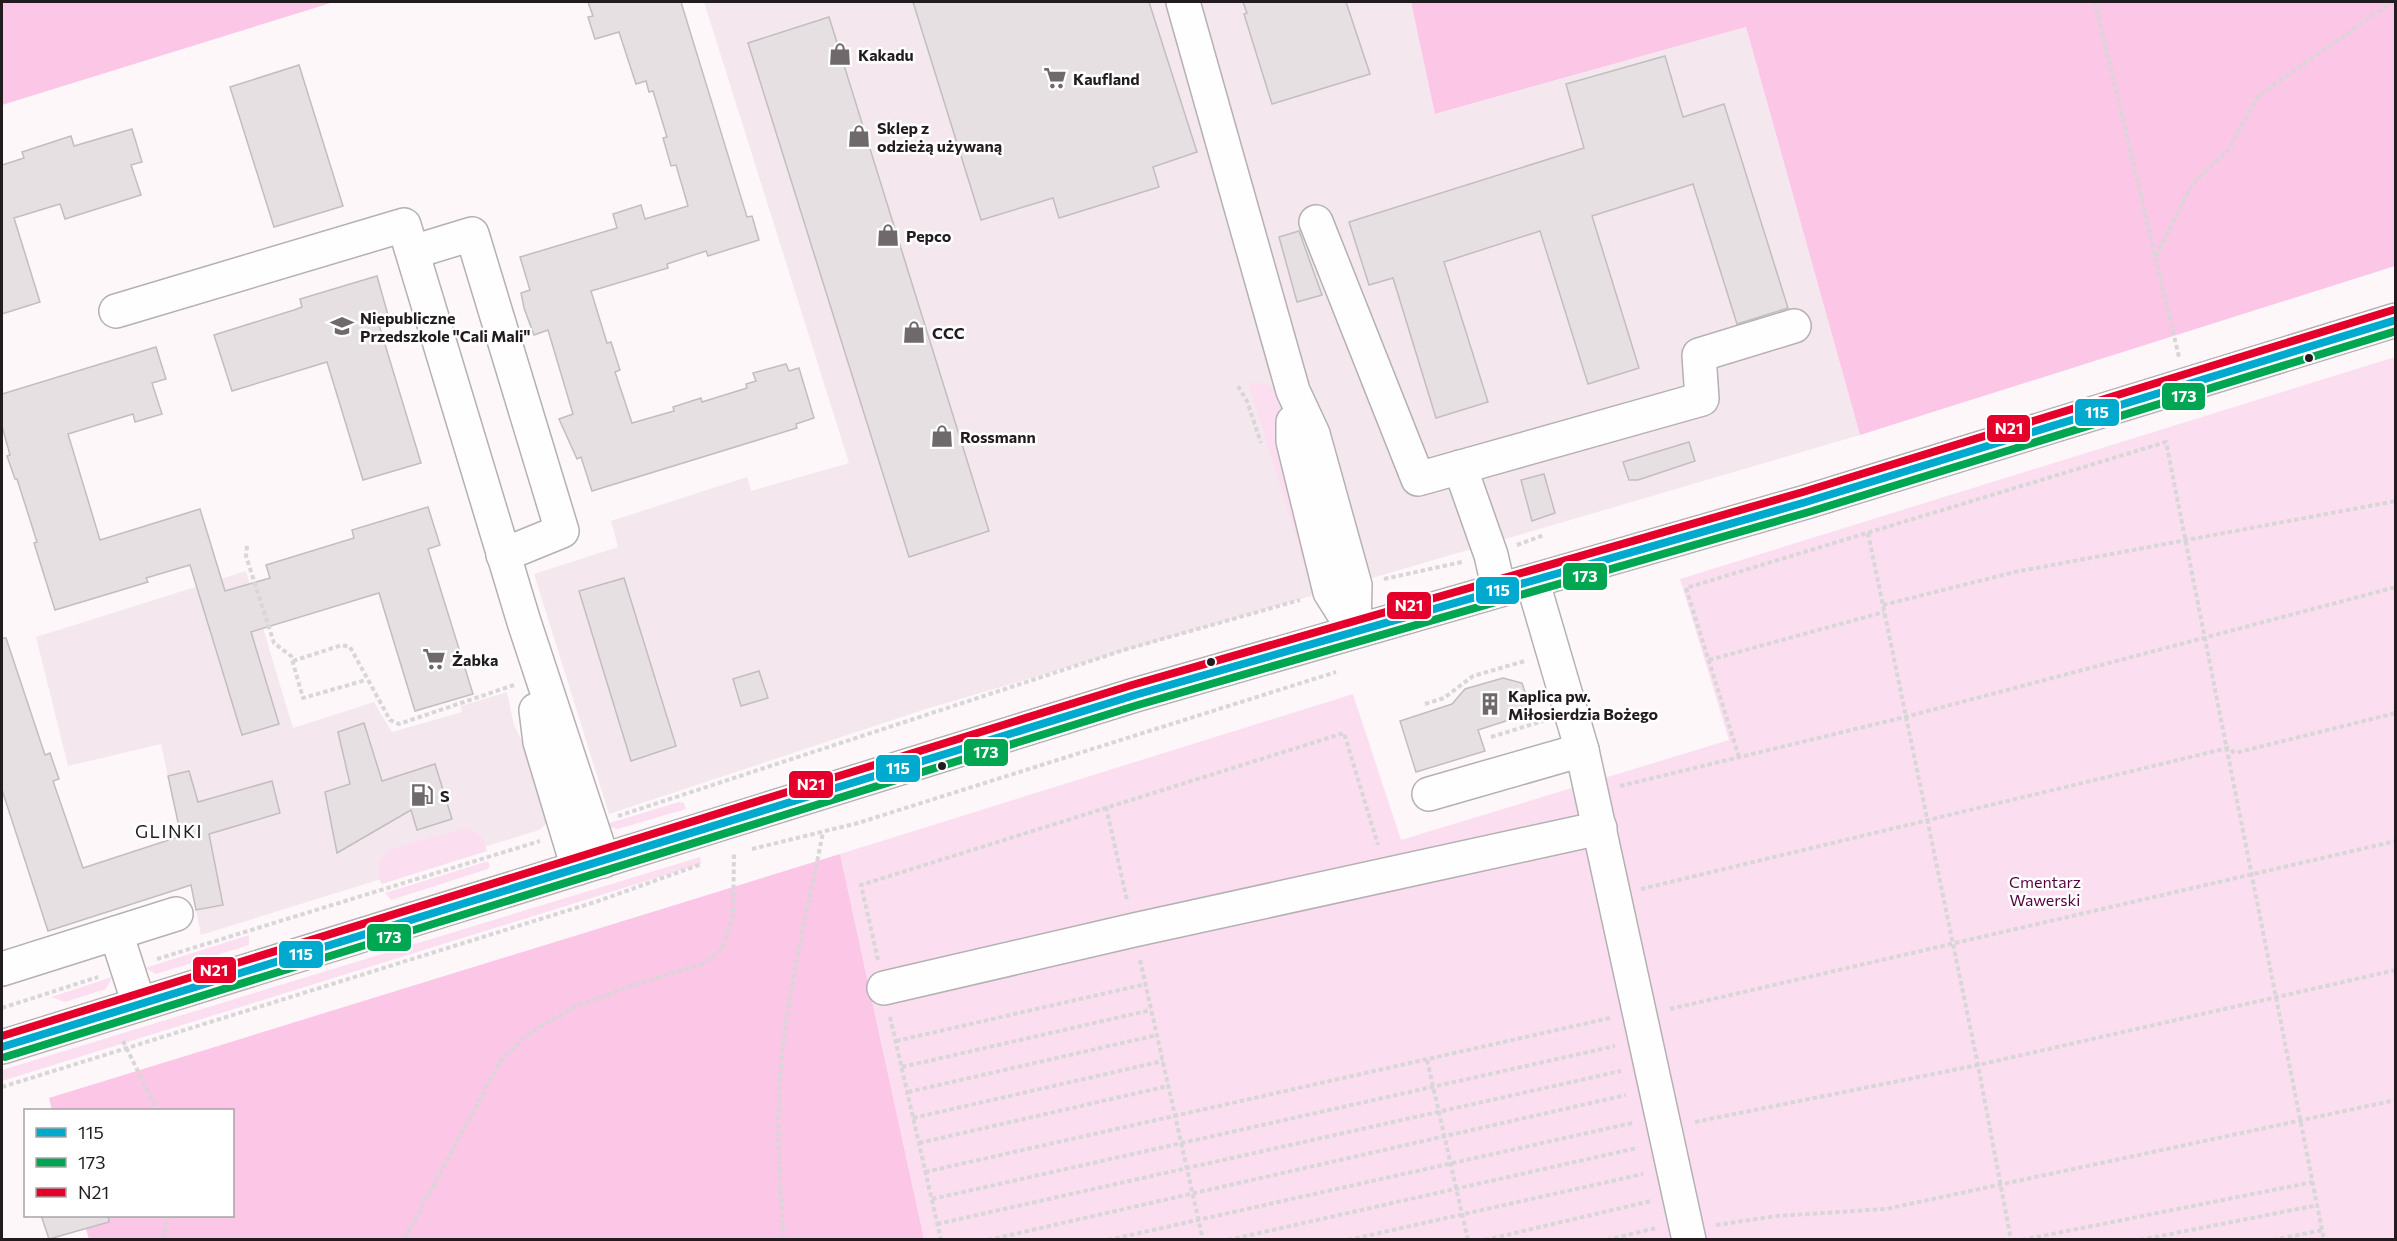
<svg xmlns="http://www.w3.org/2000/svg" width="2397" height="1241" viewBox="0 0 2397 1241" font-family="Commissioner,sans-serif">
	<style>
		.built { fill: #f4e8ee }
		.green { fill: #fbdff0 }
		.forest { fill: #fcc7e7 }
		.building { fill: #e6e0e3; stroke: #c2bdc0; stroke-width: 1.5 }
		.lines { fill: none; stroke-linecap: round; stroke-linejoin: round }
		.minor-casing { stroke: #b5b0b2; stroke-width: 36 }
		.path { stroke: #d8d6d7; stroke-width: 4; stroke-dasharray: 4.5 3; stroke-linecap: butt }
		.minor { stroke: #fffefe; stroke-width: 33 }
		.bus-1-casing { stroke: #fff; stroke-width: 12 }
		.bus-2-casing { stroke: #fff; stroke-width: 12 }
		.bus-3-casing { stroke: #fff; stroke-width: 12 }
		.bus-1 { stroke: #00a9ce; stroke-width: 8 }
		.bus-2 { stroke: #00a651; stroke-width: 8 }
		.bus-3 { stroke: #e4002b; stroke-width: 8 }
		.bus-dot { fill: #221c1f; stroke: #fff; stroke-width: 2 }
		.labels { text-anchor: middle; dominant-baseline: central; stroke-width: 5; stroke-linejoin: round; paint-order: stroke }
		.poi-label { font-size: 16px; font-weight: bold; fill: #221c1f; stroke: #fff; text-anchor: start }
		.park-label { font-size: 16px; fill: #55023f; stroke: #fff }
		.neighbourhood-label { font-size: 18px; letter-spacing: 1.5px; fill: #221c1f; stroke: #fff }
		.line-badge { stroke: #fff; stroke-width: 2 }
		.badge-label { font-size: 16px; text-anchor: middle; font-weight: bold; fill: #fff }
	</style>
	<rect width="100%" height="100%" fill="#fdf7fa"/>
	<g class="built">
		<polygon points="704,2 1411,2 1436,114 1746,27 1860,435 926,709 609,814 534,574 618,547 611,521 747,477 751,491 849,463"/>
		<polygon points="246,571 293,728 374,702 392,732 462,712 461,706 507,692 514,725 525,747 547,823 539,830 201,935 161,744 68,766 36,637"/>
	</g>
	<g class="green">
		<polygon points="2395,357 2395,1239 924,1239 840,854 1353,694 1401,840 1729,740 1680,579"/>
		<path d="M 1258,382 C 1269,385 1277,388 1282,399 L 1312,575 L 1308,576 L 1248,383 Z"/>
		<polygon points="679,802 684,803 686,809 618,829 603,825"/>
		<path d="M 464,828 C 477,831 484,837 487,851 L 382,884 C 373,871 379,861 387,850 Z"/>
		<polygon points="700,857 701,864 2,1081 2,1070"/>
		<polygon points="488,861 490,866 488,869 391,900 385,893"/>
		<polygon points="249,935 249,945 156,974 145,968"/>
		<polygon points="112,977 106,989 65,1002 51,997"/>
	</g>
	<g class="forest">
		<polygon points="2,2 334,2 2,105"/>
		<polygon points="1411,2 2395,2 2395,266 1860,435 1746,27 1435,114"/>
		<polygon points="840,854 924,1239 89,1239 82,1216 232,1216 232,1110 52,1110 49,1098"/>
	</g>
	<g class="building">
		<polygon points="588,2 681,2 747,217 752,216 759,240 708,256 706,251 667,264 668,268 591,291 607,343 611,342 620,370 615,372 632,423 674,411 673,407 701,398 702,402 747,388 746,384 756,381 753,373 786,364 789,371 799,368 814,418 796,424 797,428 592,491 581,457 577,459 559,419 573,414 548,330 534,335 524,308 521,293 530,290 520,257 617,228 613,214 641,205 645,219 688,206 676,165 671,166 663,138 667,137 653,91 649,92 646,81 636,84 619,32 595,39 588,17 593,16"/>
		<polygon points="913,2 1149,2 1197,152 1153,167 1159,187 1059,218 1053,198 981,220"/>
		<polygon points="1243,2 1346,2 1370,74 1272,104 1244,14 1247,13"/>
		<polygon points="829,17 989,531 909,557 748,43"/>
		<polygon points="1665,56 1683,117 1724,104 1788,308 1737,324 1693,184 1592,216 1639,368 1588,384 1540,231 1444,262 1488,402 1436,418 1393,278 1369,285 1349,222 1584,148 1566,84"/>
		<polygon points="299,65 343,206 274,227 230,87"/>
		<polygon points="132,129 142,162 131,165 141,195 65,219 60,204 14,218 40,302 2,314 2,165 24,158 22,152 71,136 74,146"/>
		<polygon points="1299,231 1322,295 1297,302 1279,237"/>
		<polygon points="377,276 388,315 377,318 421,463 363,480 327,362 232,391 214,335 294,310 302,307 300,299"/>
		<polygon points="156,347 166,379 152,383 162,414 135,422 133,414 68,434 100,540 200,509 225,591 270,578 266,565 354,538 352,530 428,507 440,545 428,549 473,694 415,711 379,593 251,632 279,724 242,735 190,565 146,578 148,582 55,610 34,543 37,542 17,479 15,479 7,456 10,455 2,426 2,394"/>
		<polygon points="1689,442 1695,461 1638,480 1629,480 1623,462"/>
		<polygon points="1544,474 1555,513 1532,521 1521,480"/>
		<polygon points="624,578 676,746 631,761 579,591"/>
		<polygon points="2,638 6,638 45,755 50,753 59,779 53,781 83,868 181,836 168,776 189,771 198,802 272,781 280,813 209,834 223,905 196,910 191,885 48,931 2,790"/>
		<polygon points="759,671 768,698 741,706 733,679"/>
		<polygon points="1503,678 1522,683 1529,703 1515,718 1478,730 1485,751 1416,772 1400,721 1452,704 1465,689"/>
		<polygon points="364,723 382,781 435,764 452,819 417,830 411,810 337,853 325,792 350,784 338,732"/>
		<polygon points="41,1215 108,1215 109,1222 49,1239"/>
	</g>
	<g class="lines">
		<g class="minor-casing">
			<g id="minor">
				<polyline points="1183,2 1293,391 1313,434 1355,585 1354,630"/>
				<polyline points="1316,222 1418,479 1702,399 1699,355 1794,326"/>
				<polyline points="413,252 472,234 562,531 503,555"/>
				<polyline points="116,311 404,225 524,622 603,861"/>
				<polyline points="1293,422 1293,441 1330,592 1354,630"/>
				<polyline points="1460,467 1491,555 1499,590"/>
				<polyline points="1533,583 1582,750 1689,1240"/>
				<polyline points="536,710 540,742 578,868"/>
				<polyline points="1429,794 1582,750"/>
				<polyline points="116,933 139,1004"/>
				<polyline points="2,969 176,914"/>
				<polyline points="884,988 1134,930 1600,828"/>
				<polyline points="2,1047 1135,695 1806,502 2396,320"/>
			</g>
		</g>
		<g class="path">
			<polyline points="2095,2 2179,357"/>
			<polyline points="2156,256 2193,183 2229,149 2258,96 2392,2"/>
			<polyline points="1238,386 1247,401 1261,443"/>
			<polyline points="1868,533 1978,1065 2011,1240"/>
			<polyline points="1517,545 1544,535"/>
			<polyline points="247,546 246,556 274,643 291,656 303,698 366,680"/>
			<polyline points="1384,579 1462,562"/>
			<polyline points="1883,605 2015,572 2396,501"/>
			<polyline points="1709,660 1884,612"/>
			<polyline points="293,661 342,645 350,647 390,720 399,724 514,685"/>
			<polyline points="1425,704 1444,698 1473,676 1525,661"/>
			<polyline points="1491,737 1543,721"/>
			<polyline points="1739,757 1686,588 2166,442 2324,1240"/>
			<polyline points="1620,786 1905,717 2396,587"/>
			<polyline points="1106,807 1127,900"/>
			<polyline points="618,816 1127,649 1300,600"/>
			<polyline points="752,849 858,823 1336,672"/>
			<polyline points="1641,889 2228,748 2235,753 2396,713"/>
			<polyline points="157,959 540,841"/>
			<polyline points="878,960 861,885 1344,733 1378,845"/>
			<polyline points="1140,960 1203,1240"/>
			<polyline points="2,1008 98,977"/>
			<polyline points="1670,1009 2396,841"/>
			<polyline points="890,1017 941,1240"/>
			<polyline points="123,1041 157,1110"/>
			<polyline points="896,1041 1146,984"/>
			<polyline points="1427,1060 1468,1240"/>
			<polyline points="902,1067 1151,1010"/>
			<polyline points="2,1087 595,902 702,864"/>
			<polyline points="908,1092 1157,1035"/>
			<polyline points="913,1118 1163,1061"/>
			<polyline points="1695,1122 1978,1065 2396,970"/>
			<polyline points="919,1143 1168,1086"/>
			<polyline points="925,1172 1610,1018"/>
			<polyline points="932,1199 1615,1046"/>
			<polyline points="937,1224 1621,1071"/>
			<polyline points="1716,1225 1777,1216 1886,1209 2396,1100"/>
			<polyline points="163,1240 168,1216"/>
			<polyline points="404,1240 501,1060 527,1035 572,1008 639,983 702,964 722,950 733,916 734,852"/>
			<path d="M 784,1240 C 779,1182 776,1124 781,1066 C 788,988 808,909 823,832"/>
			<polyline points="988,1240 1626,1095"/>
			<polyline points="1108,1240 1632,1123"/>
			<polyline points="1228,1240 1637,1148"/>
			<polyline points="1348,1240 1643,1174"/>
			<polyline points="1485,1240 1651,1201"/>
			<polyline points="1607,1240 1656,1228"/>
			<polyline points="2022,1240 2313,1182"/>
			<polyline points="2140,1240 2318,1205"/>
			<polyline points="2273,1240 2323,1230"/>
		</g>
		<use href="#minor" class="minor"/>
		<g class="bus-1-casing">
			<polyline id="bus-1" points="2,1047 1135,695 1806,502 2396,320"/>
		</g>
		<g class="bus-2-casing">
			<polyline id="bus-2" points="5,1057 1138,705 1809,512 2396,331"/>
		</g>
		<g class="bus-3-casing">
			<polyline id="bus-3" points="2,1036 1132,685 1803,492 2393,310"/>
		</g>
		<use href="#bus-1" class="bus-1"/>
		<use href="#bus-2" class="bus-2"/>
		<use href="#bus-3" class="bus-3"/>
	</g>
	<defs>
		<g id="shop-bare" transform="scale(1.8)"><path d="M-5-2.5h2.3a2.7 3.5 0 0 1 5.4 0H5L5.5 6h-11ZM-1.5-2.5h3a1.5 2.3 0 0 0-3 0Z" fill="#6f696c" stroke="#fff" stroke-width="2.5" paint-order="stroke"/></g>
		<g id="supermarket-bare" transform="scale(1.8)"><path d="M-6-5.5h2.5l.6 2H6L4.5 2H-2.5L-4.4-4H-6ZM-1.5 3.2a1.3 1.3 0 1 0 .1 0ZM3 3.2a1.3 1.3 0 1 0 .1 0Z" fill="#6f696c" stroke="#fff" stroke-width="2.5" paint-order="stroke"/></g>
		<g id="school-bare" transform="scale(1.8)"><path d="M0-5L7-2L0 1L-7-2ZM-4 1L0 2.5L4 1V4Q0 6-4 4Z" fill="#6f696c" stroke="#fff" stroke-width="2.5" paint-order="stroke"/></g>
		<g id="building-bare" transform="scale(1.8)"><path d="M-4-6H4V6H1V3H-1V6H-4ZM-2.5-4.3h1.7v1.8h-1.7ZM.8-4.3h1.7v1.8H.8ZM-2.5-1h1.7V.8h-1.7ZM.8-1h1.7V.8H.8Z" fill="#6f696c" stroke="#fff" stroke-width="2.5" paint-order="stroke"/></g>
		<g id="fuel-bare" transform="scale(1.8)"><path d="M-5.5-6h7V0h2V4h1.3V-2.5L3-4.5l.8-.8L6-3V5H2.5V1h-1V6h-7ZM-4.2-4.7v3.2H.2V-4.7Z" fill="#6f696c" stroke="#fff" stroke-width="2.5" paint-order="stroke"/></g>
	</defs>
	<g fill-rule="evenodd">
		<use href="#shop-bare" x="840" y="54"/>
		<use href="#supermarket-bare" x="1055" y="78"/>
		<use href="#shop-bare" x="859" y="136"/>
		<use href="#shop-bare" x="888" y="235"/>
		<use href="#school-bare" x="342" y="326"/>
		<use href="#shop-bare" x="914" y="332"/>
		<use href="#shop-bare" x="942" y="436"/>
		<use href="#supermarket-bare" x="434" y="659"/>
		<use href="#building-bare" x="1490" y="704"/>
		<use href="#fuel-bare" x="422" y="795"/>
	</g>
	<g class="bus-dot">
		<circle cx="2309" cy="358" r="5"/>
		<circle cx="1211" cy="662" r="5"/>
		<circle cx="942" cy="766" r="5"/>
	</g>
	<g class="labels">
		<g class="poi-label">
			<text x="858" y="54">Kakadu</text>
			<text x="1073" y="78">Kaufland</text>
			<text x="877" y="127">Sklep z<tspan x="877" dy="18">odzieżą używaną</tspan></text>
			<text x="906" y="235">Pepco</text>
			<text x="360" y="317">Niepubliczne<tspan x="360" dy="18">Przedszkole "Cali Mali"</tspan></text>
			<text x="932" y="332">CCC</text>
			<text x="960" y="436">Rossmann</text>
			<text x="452" y="659">Żabka</text>
			<text x="1508" y="695">Kaplica pw.<tspan x="1508" dy="18">Miłosierdzia Bożego</tspan></text>
			<text x="440" y="795">S</text>
		</g>
		<g class="park-label">
			<text x="2045" y="881">Cmentarz<tspan x="2045" dy="18">Wawerski</tspan></text>
		</g>
		<g class="neighbourhood-label">
			<text x="169" y="831">GLINKI</text>
		</g>
	</g>
	<g class="line-badge">
		<rect x="2161" y="382" width="45" height="29" rx="6" fill="#00a651"/>
		<rect x="2074" y="398" width="46" height="29" rx="6" fill="#00a9ce"/>
		<rect x="1986" y="414" width="45" height="29" rx="6" fill="#e4002b"/>
		<rect x="1562" y="562" width="46" height="29" rx="6" fill="#00a651"/>
		<rect x="1475" y="576" width="45" height="29" rx="6" fill="#00a9ce"/>
		<rect x="1386" y="591" width="46" height="29" rx="6" fill="#e4002b"/>
		<rect x="963" y="738" width="46" height="29" rx="6" fill="#00a651"/>
		<rect x="875" y="754" width="46" height="29" rx="6" fill="#00a9ce"/>
		<rect x="788" y="770" width="46" height="29" rx="6" fill="#e4002b"/>
		<rect x="366" y="923" width="46" height="29" rx="6" fill="#00a651"/>
		<rect x="278" y="940" width="46" height="29" rx="6" fill="#00a9ce"/>
		<rect x="192" y="956" width="45" height="28" rx="6" fill="#e4002b"/>
	</g>
	<g class="badge-label">
		<text x="2184" y="402">173</text>
		<text x="2097" y="418">115</text>
		<text x="2009" y="434">N21</text>
		<text x="1585" y="582">173</text>
		<text x="1498" y="596">115</text>
		<text x="1409" y="611">N21</text>
		<text x="986" y="758">173</text>
		<text x="898" y="774">115</text>
		<text x="811" y="790">N21</text>
		<text x="389" y="943">173</text>
		<text x="301" y="960">115</text>
		<text x="214" y="976">N21</text>
	</g>
	<rect width="2397" height="1241" fill="none" stroke="#221c1f" stroke-width="6"/>
	<rect x="24" y="1109" width="210" height="108" fill="#ffffff" stroke="#a7a4a5" stroke-width="1.5"/>
	<rect x="36" y="1128" width="30" height="9" fill="#00a9ce" stroke="#a7a4a5" stroke-width="1.5"/>
	<text x="78" y="1139" font-size="18" fill="#221c1f">115</text>
	<rect x="36" y="1158" width="30" height="9" fill="#00a651" stroke="#a7a4a5" stroke-width="1.5"/>
	<text x="78" y="1169" font-size="18" fill="#221c1f">173</text>
	<rect x="36" y="1188" width="30" height="9" fill="#e4002b" stroke="#a7a4a5" stroke-width="1.5"/>
	<text x="78" y="1199" font-size="18" fill="#221c1f">N21</text>
</svg>
